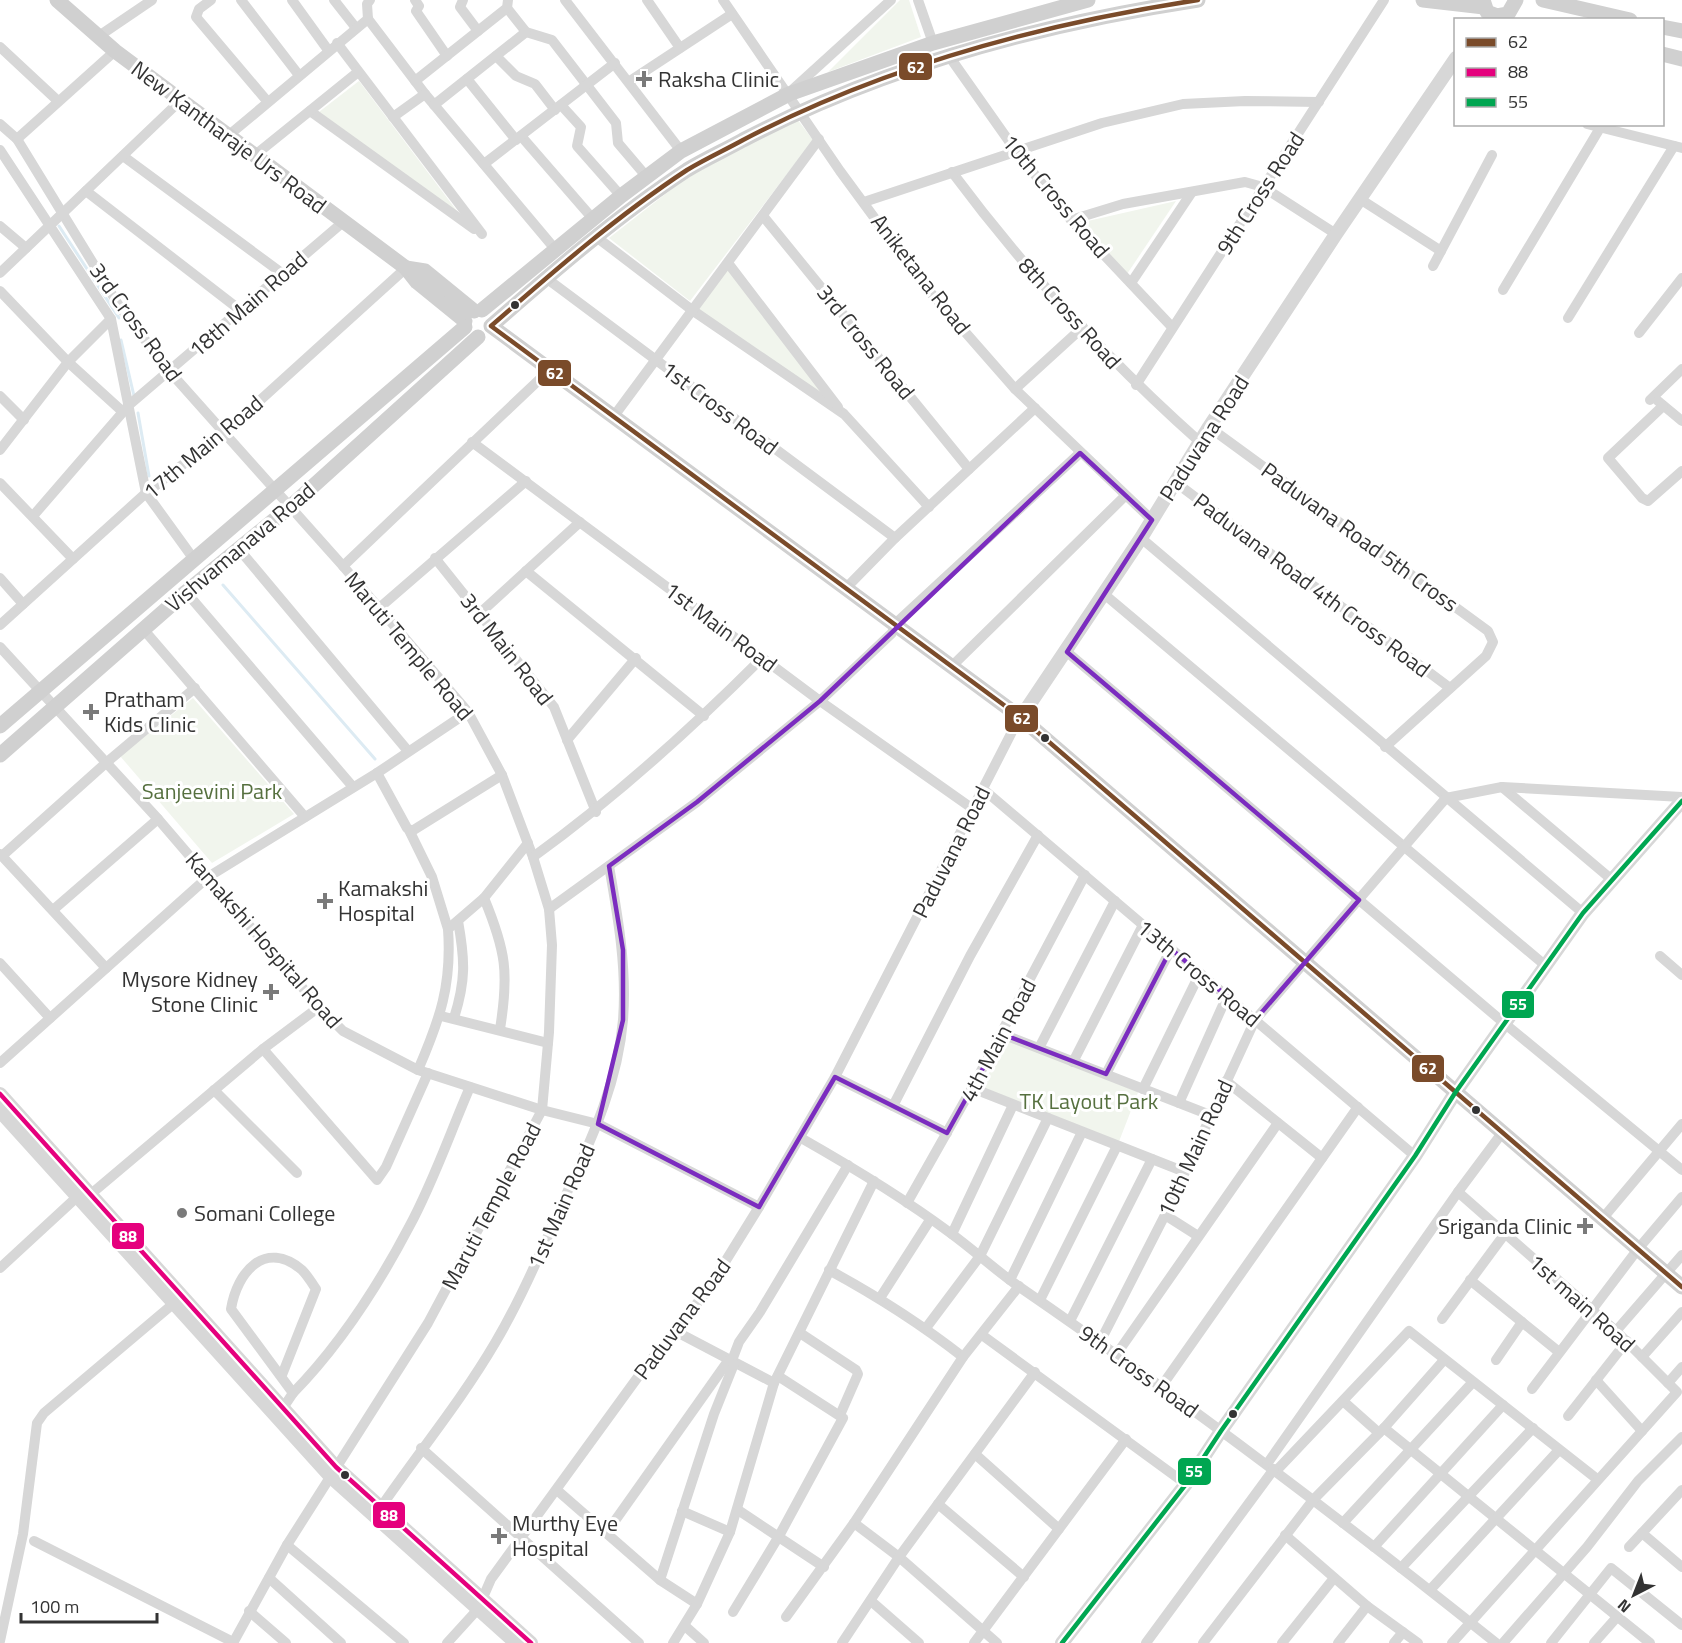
<svg xmlns="http://www.w3.org/2000/svg" width="1682" height="1643" viewBox="0 0 1682 1643" font-family="'Titillium Web',sans-serif">
	<style>
		.green { fill: #f1f5ed }
		.lines { fill: none; stroke-linecap: round; stroke-linejoin: round }
		.stream { stroke: #ddebf3; stroke-width: 3 }
		.minor { stroke: #d7d7d7; stroke-width: 10 }
		.tertiary { stroke: #d7d7d7; stroke-width: 14 }
		.secondary { stroke: #d0d0d0; stroke-width: 15 }
		.bus-1-casing { stroke: #fff; stroke-width: 9 }
		.bus-2-casing { stroke: #fff; stroke-width: 9 }
		.bus-3-casing { stroke: #fff; stroke-width: 9 }
		.bus-1 { stroke: #7a4b2a; stroke-width: 4.5 }
		.bus-2 { stroke: #e5007d; stroke-width: 4.5 }
		.bus-3 { stroke: #00a651; stroke-width: 4.5 }
		.marked { fill: none; stroke: #7b2cbf; stroke-width: 4.5; stroke-linejoin: round }
		.poi-dot { fill: #7a7a7a; stroke: #fff; stroke-width: 2 }
		.bus-dot { fill: #333; stroke: #fff; stroke-width: 2 }
		.labels { text-anchor: middle; dominant-baseline: central; stroke-width: 6; stroke-linejoin: round; paint-order: stroke }
		.poi-label { font-size: 22px; fill: #333; stroke: #fff; text-anchor: start }
		.street-label { font-size: 22px; fill: #333; stroke: #fff }
		.park-label { font-size: 22px; fill: #56703f; stroke: #fff }
		.line-badge { stroke: #fff; stroke-width: 2 }
		.badge-label { font-size: 16px; text-anchor: middle; font-weight: bold; fill: #fff }
	</style>
	<rect width="100%" height="100%" fill="#fff"/>
	<g class="green">
		<polygon points="900,0 909,0 921,37 828,72"/>
		<polygon points="359,81 460,215 319,112"/>
		<polygon points="797,119 813,140 690,301 609,238 691,174"/>
		<polygon points="1176,201 1127,274 1079,223"/>
		<polygon points="728,268 826,397 697,310"/>
		<polygon points="193,698 294,814 212,863 120,756"/>
		<polygon points="1010,1039 1139,1090 1118,1144 979,1089"/>
	</g>
	<g class="lines">
		<g class="stream">
			<polyline points="59,226 119,318"/>
			<polyline points="121,340 134,396"/>
			<polyline points="138,413 149,476"/>
			<polyline points="223,585 375,759"/>
		</g>
		<g class="minor">
			<polyline points="211,0 199,9 196,17 267,101"/>
			<polyline points="241,0 298,74"/>
			<polyline points="292,0 328,50"/>
			<polyline points="334,0 356,28"/>
			<polyline points="415,0 419,6 416,11 447,56"/>
			<polyline points="463,0 460,7 478,31"/>
			<polyline points="565,0 681,151"/>
			<polyline points="647,0 680,48"/>
			<polyline points="723,0 840,171 923,284 1015,389 1152,520"/>
			<polyline points="918,0 933,43"/>
			<polyline points="507,8 526,32 552,40 616,123 618,143 646,176"/>
			<polyline points="368,19 425,94 555,249"/>
			<polyline points="368,19 367,4 370,0"/>
			<polyline points="99,36 152,0"/>
			<polyline points="337,43 482,234"/>
			<polyline points="0,47 58,101"/>
			<polyline points="496,56 516,76 535,84 555,110"/>
			<polyline points="949,56 1016,151 1071,220 1172,327"/>
			<polyline points="467,79 516,140"/>
			<polyline points="415,81 507,8 508,0"/>
			<polyline points="630,81 732,14"/>
			<polyline points="791,91 891,0"/>
			<polyline points="434,105 526,32"/>
			<polyline points="561,105 581,127 577,146 621,196"/>
			<polyline points="310,111 474,229"/>
			<polyline points="393,117 425,94"/>
			<polyline points="0,124 17,139 121,309 170,372 343,566 468,712 502,775 533,857 549,909 552,945 549,1032 542,1110 428,1323 287,1545 233,1643"/>
			<polyline points="1587,124 1682,148"/>
			<polyline points="229,135 368,19"/>
			<polyline points="521,136 593,219"/>
			<polyline points="17,139 115,51"/>
			<polyline points="0,150 111,319 146,493 193,558"/>
			<polyline points="255,155 358,72"/>
			<polyline points="123,156 283,274"/>
			<polyline points="484,164 615,63"/>
			<path d="M 952,172 C 1025,270 1109,361 1200,442"/>
			<polyline points="86,191 240,310"/>
			<polyline points="1360,199 1441,251 1492,155"/>
			<polyline points="864,202 1102,123 1183,104 1245,101 1319,102"/>
			<polyline points="763,216 969,469"/>
			<polyline points="1071,220 1123,204 1245,182 1263,187 1336,234"/>
			<polyline points="0,226 26,248"/>
			<polyline points="595,236 692,310 844,414 929,507"/>
			<polyline points="728,263 838,407"/>
			<polyline points="1433,266 1441,251"/>
			<polyline points="0,273 181,100"/>
			<polyline points="546,278 895,538"/>
			<polyline points="1131,283 1192,192"/>
			<polyline points="1503,290 1600,128"/>
			<polyline points="0,291 68,362 123,412"/>
			<polyline points="1568,318 1674,146"/>
			<polyline points="1639,333 1682,278"/>
			<polyline points="1136,385 1384,0"/>
			<polyline points="1015,389 1083,327"/>
			<polyline points="0,396 24,420"/>
			<polyline points="1650,400 1682,369"/>
			<polyline points="1658,401 1682,421"/>
			<polyline points="1663,406 1608,458 1642,498 1648,501 1682,471"/>
			<polyline points="614,416 819,139"/>
			<polyline points="1209,427 1488,631 1493,642 1486,656 1385,747"/>
			<polyline points="472,442 820,701 973,809"/>
			<polyline points="0,450 68,362 111,319"/>
			<polyline points="1175,482 1450,688"/>
			<polyline points="0,483 73,559"/>
			<polyline points="33,516 129,405 342,223"/>
			<polyline points="1141,538 1583,913"/>
			<polyline points="238,548 408,751"/>
			<polyline points="435,558 554,707 596,812"/>
			<polyline points="343,566 543,376"/>
			<polyline points="526,571 704,716"/>
			<polyline points="0,578 23,604"/>
			<polyline points="847,587 895,538 1035,408"/>
			<polyline points="186,592 353,787"/>
			<polyline points="1104,594 1546,966"/>
			<polyline points="378,609 526,481"/>
			<polyline points="479,614 580,522"/>
			<polyline points="0,625 146,493 225,432 406,268"/>
			<polyline points="144,630 305,817"/>
			<polyline points="0,647 158,819 319,1007 343,1031 418,1070 542,1110 598,1124 759,1207"/>
			<polyline points="1067,652 1504,1023 1682,1170"/>
			<polyline points="951,667 1125,496"/>
			<polyline points="567,740 636,658"/>
			<polyline points="377,773 407,828 412,831 502,775"/>
			<polyline points="1502,787 1611,879"/>
			<polyline points="983,789 1415,1156"/>
			<polyline points="409,830 432,877 448,929"/>
			<polyline points="0,854 106,968"/>
			<polyline points="2,856 107,762 195,688"/>
			<path d="M 533,857 C 616,797 690,730 762,658"/>
			<path d="M 484,898 C 506,951 509,973 500,1029"/>
			<polyline points="549,909 697,802 820,701 892,633 895,624 1080,453"/>
			<polyline points="53,910 158,819"/>
			<polyline points="1660,956 1682,975"/>
			<polyline points="0,963 50,1018"/>
			<polyline points="441,1016 548,1043"/>
			<path d="M 454,1018 C 466,980 465,960 458,921"/>
			<polyline points="1002,1034 1210,1115"/>
			<polyline points="1039,1048 1115,901"/>
			<polyline points="263,1049 377,1180 386,1167 428,1073"/>
			<polyline points="1073,1062 1143,925"/>
			<polyline points="0,1063 208,877 377,773 468,712"/>
			<path d="M 418,1070 C 440,1019 452,985 448,929 L 484,898 L 528,843"/>
			<polyline points="1106,1074 1171,949"/>
			<polyline points="835,1077 947,1133"/>
			<polyline points="1226,1081 1322,1158"/>
			<polyline points="972,1088 1185,1172"/>
			<polyline points="1143,1089 1200,973"/>
			<polyline points="214,1090 297,1173"/>
			<polyline points="1179,1103 1227,996"/>
			<polyline points="893,1106 970,956 1038,835"/>
			<path d="M 801,1138 C 852,1167 902,1197 949,1232 C 974,1250 996,1271 1021,1288 C 1184,1400 1341,1519 1496,1643"/>
			<polyline points="85,1199 263,1049 319,1007"/>
			<polyline points="907,1203 972,1088 1085,875"/>
			<polyline points="1165,1215 1198,1236"/>
			<polyline points="1603,1218 1682,1124"/>
			<polyline points="952,1234 1013,1105"/>
			<polyline points="0,1268 77,1197"/>
			<path d="M 829,1270 C 877,1296 921,1324 963,1357"/>
			<polyline points="1010,1280 1082,1132"/>
			<polyline points="1470,1280 1559,1352"/>
			<polyline points="880,1298 930,1220"/>
			<polyline points="1040,1300 1117,1146"/>
			<polyline points="1442,1319 1504,1235"/>
			<polyline points="1070,1321 1152,1159"/>
			<polyline points="926,1328 980,1256 1048,1118"/>
			<polyline points="675,1331 774,1383"/>
			<polyline points="1616,1331 1682,1255"/>
			<polyline points="800,1333 856,1370 858,1374 840,1415"/>
			<polyline points="982,1335 1186,1484"/>
			<polyline points="1100,1342 1165,1215 1255,1020 1446,798 1502,787 1682,797"/>
			<polyline points="1116,1355 1278,1123"/>
			<polyline points="1642,1357 1682,1312"/>
			<polyline points="1496,1360 1522,1322"/>
			<polyline points="731,1363 739,1342 760,1312 848,1165"/>
			<path d="M 282,1375 L 316,1289 C 312,1283 307,1275 302,1270 C 265,1239 237,1272 231,1309 L 293,1393 L 283,1408"/>
			<polyline points="1596,1380 1642,1431"/>
			<polyline points="1668,1383 1682,1367"/>
			<polyline points="1161,1387 1358,1107"/>
			<polyline points="1532,1389 1638,1249 1682,1197"/>
			<path d="M 293,1393 C 340,1345 378,1286 409,1227 C 433,1183 450,1133 470,1087"/>
			<polyline points="1343,1401 1379,1433"/>
			<polyline points="1568,1416 1627,1341"/>
			<polyline points="1384,1428 1650,1643"/>
			<polyline points="421,1448 639,1643"/>
			<polyline points="975,1454 1059,1529"/>
			<polyline points="1267,1464 1458,1192 1502,1133"/>
			<polyline points="1276,1471 1409,1331 1597,1479"/>
			<polyline points="558,1491 660,1580 697,1604"/>
			<polyline points="938,1504 1024,1577"/>
			<path d="M 381,1507 C 418,1453 461,1401 495,1343 C 524,1294 546,1240 569,1188 C 594,1134 618,1080 623,1020 C 627,968 618,917 609,866"/>
			<polyline points="738,1510 824,1567"/>
			<polyline points="682,1511 730,1532"/>
			<polyline points="854,1523 899,1557 997,1643"/>
			<polyline points="1343,1523 1472,1383"/>
			<polyline points="607,1532 728,1361"/>
			<polyline points="1642,1533 1682,1567"/>
			<polyline points="1285,1535 1367,1606 1418,1643"/>
			<polyline points="34,1541 233,1642"/>
			<polyline points="287,1545 404,1643"/>
			<polyline points="1374,1547 1503,1405"/>
			<polyline points="1629,1547 1682,1490"/>
			<polyline points="1401,1568 1533,1428"/>
			<polyline points="269,1578 341,1643"/>
			<polyline points="660,1580 714,1414 734,1364"/>
			<polyline points="1430,1590 1559,1450"/>
			<polyline points="871,1601 919,1643"/>
			<polyline points="249,1611 286,1643"/>
			<polyline points="733,1612 779,1536 843,1418 778,1376"/>
			<polyline points="786,1617 854,1523 963,1357 1019,1286"/>
			<polyline points="685,1626 704,1643"/>
			<polyline points="0,1641 23,1534 37,1423 44,1413 173,1304"/>
			<polyline points="447,1643 478,1609 491,1579 643,1370 707,1291 759,1207 835,1077 1015,726"/>
			<polyline points="673,1643 697,1604 730,1532 774,1383 874,1181"/>
			<polyline points="842,1643 899,1557 1035,1372"/>
			<polyline points="974,1643 1126,1439"/>
			<polyline points="1146,1643 1274,1469"/>
			<polyline points="1203,1643 1313,1500 1384,1428 1444,1360"/>
			<polyline points="1282,1643 1334,1578"/>
			<polyline points="1338,1643 1367,1606"/>
			<polyline points="1394,1643 1403,1632"/>
			<polyline points="1452,1643 1677,1392 1616,1331 1458,1192"/>
			<polyline points="1503,1643 1587,1547 1638,1481 1682,1437"/>
			<polyline points="1551,1643 1611,1568 1682,1625"/>
			<polyline points="1594,1643 1617,1617"/>
		</g>
		<g class="tertiary">
			<polyline points="1015,726 1141,538 1209,427 1336,234 1456,58"/>
			<polyline points="0,1094 336,1467 531,1643"/>
			<polyline points="0,1111 331,1477 516,1643"/>
			<polyline points="1062,1643 1186,1484 1221,1431 1415,1156 1455,1093 1583,913 1682,801"/>
		</g>
		<g class="secondary">
			<polyline points="57,0 115,51 406,268 417,282 465,321"/>
			<path d="M 1198,0 C 1041,24 884,66 743,140 C 725,150 705,159 687,170 C 617,216 554,271 491,326 L 1020,717 L 1682,1287"/>
			<polyline points="1423,0 1484,7"/>
			<polyline points="1483,0 1487,12 1497,16 1508,14 1516,0"/>
			<polyline points="1543,0 1630,20"/>
			<polyline points="1662,27 1682,31"/>
			<polyline points="1662,54 1682,59"/>
			<polyline points="406,268 425,271 474,311"/>
			<polyline points="482,310 621,196 681,151 789,94 933,43 1088,0"/>
			<polyline points="0,726 465,327"/>
			<polyline points="0,755 186,592 290,507 478,337"/>
		</g>
		<g class="bus-1-casing">
			<path id="bus-1" d="M 1198,0 C 1041,24 884,66 743,140 C 725,150 705,159 687,170 C 617,216 554,271 491,326 L 1020,717 L 1682,1287"/>
		</g>
		<g class="bus-2-casing">
			<polyline id="bus-2" points="0,1094 336,1467 531,1643"/>
		</g>
		<g class="bus-3-casing">
			<polyline id="bus-3" points="1062,1643 1186,1484 1221,1431 1415,1156 1455,1093 1583,913 1682,801"/>
		</g>
		<use href="#bus-1" class="bus-1"/>
		<use href="#bus-2" class="bus-2"/>
		<use href="#bus-3" class="bus-3"/>
	</g>
	<path class="marked" d="M 1080,453 L 1152,520 L 1067,652 L 1359,900 L 1255,1020 L 1171,949 L 1106,1074 L 1002,1034 L 947,1133 L 835,1077 L 759,1207 L 598,1124 L 623,1020 L 623,950 L 609,866 L 697,802 L 820,701 Z"/>
	<g class="poi-dot">
		<path d="M641 70h6v6h6v6h-6v6h-6v-6h-6v-6h6z"/>
		<path d="M88 703h6v6h6v6h-6v6h-6v-6h-6v-6h6z"/>
		<path d="M322 892h6v6h6v6h-6v6h-6v-6h-6v-6h6z"/>
		<path d="M268 983h6v6h6v6h-6v6h-6v-6h-6v-6h6z"/>
		<circle cx="182" cy="1213" r="6"/>
		<path d="M1582 1217h6v6h6v6h-6v6h-6v-6h-6v-6h6z"/>
		<path d="M496 1527h6v6h6v6h-6v6h-6v-6h-6v-6h6z"/>
	</g>
	<g class="bus-dot">
		<circle cx="515" cy="305" r="5"/>
		<circle cx="1045" cy="738" r="5"/>
		<circle cx="1476" cy="1110" r="5"/>
		<circle cx="1233" cy="1414" r="5"/>
		<circle cx="345" cy="1475" r="5"/>
	</g>
	<g class="labels">
		<g class="poi-label">
			<text x="658" y="79">Raksha Clinic</text>
			<text x="104" y="699">Pratham<tspan x="104" dy="25">Kids Clinic</tspan></text>
			<text x="338" y="888">Kamakshi<tspan x="338" dy="25">Hospital</tspan></text>
			<text x="258" y="979" text-anchor="end">Mysore Kidney<tspan x="258" dy="25">Stone Clinic</tspan></text>
			<text x="194" y="1213">Somani College</text>
			<text x="1572" y="1226" text-anchor="end">Sriganda Clinic</text>
			<text x="512" y="1523">Murthy Eye<tspan x="512" dy="25">Hospital</tspan></text>
		</g>
		<g class="street-label">
			<text transform="translate(229 137) rotate(37)">New Kantharaje Urs Road</text>
			<text transform="translate(1260 193) rotate(-57)">9th Cross Road</text>
			<text transform="translate(1056 196) rotate(50)">10th Cross Road</text>
			<text transform="translate(921 274) rotate(52)">Aniketana Road</text>
			<text transform="translate(248 304) rotate(-41)">18th Main Road</text>
			<text transform="translate(1070 313) rotate(48)">8th Cross Road</text>
			<text transform="translate(136 322) rotate(54)">3rd Cross Road</text>
			<text transform="translate(866 342) rotate(51)">3rd Cross Road</text>
			<text transform="translate(720 408) rotate(37)">1st Cross Road</text>
			<text transform="translate(1204 438) rotate(-57)">Paduvana Road</text>
			<text transform="translate(203 447) rotate(-40)">17th Main Road</text>
			<text transform="translate(1360 537) rotate(36)">Paduvana Road 5th Cross</text>
			<text transform="translate(240 547) rotate(-40)">Vishvamanava Road</text>
			<text transform="translate(1312 585) rotate(37)">Paduvana Road 4th Cross Road</text>
			<text transform="translate(721 627) rotate(37)">1st Main Road</text>
			<text transform="translate(409 646) rotate(50)">Maruti Temple Road</text>
			<text transform="translate(507 649) rotate(52)">3rd Main Road</text>
			<text transform="translate(951 852) rotate(-63)">Paduvana Road</text>
			<text transform="translate(264 940) rotate(49)">Kamakshi Hospital Road</text>
			<text transform="translate(1199 973) rotate(40)">13th Cross Road</text>
			<text transform="translate(998 1040) rotate(-62)">4th Main Road</text>
			<text transform="translate(1195 1148) rotate(-65)">10th Main Road</text>
			<text transform="translate(491 1206) rotate(-62)">Maruti Temple Road</text>
			<text transform="translate(561 1206) rotate(-66)">1st Main Road</text>
			<text transform="translate(1582 1303) rotate(42)">1st main Road</text>
			<text transform="translate(682 1319) rotate(-53)">Paduvana Road</text>
			<text transform="translate(1139 1371) rotate(36)">9th Cross Road</text>
		</g>
		<g class="park-label">
			<text x="212" y="791">Sanjeevini Park</text>
			<text x="1089" y="1101">TK Layout Park</text>
		</g>
	</g>
	<g class="line-badge">
		<rect x="898" y="52" width="35" height="29" rx="6" fill="#7a4b2a"/>
		<rect x="537" y="359" width="35" height="28" rx="6" fill="#7a4b2a"/>
		<rect x="1004" y="704" width="35" height="29" rx="6" fill="#7a4b2a"/>
		<rect x="1501" y="990" width="34" height="29" rx="6" fill="#00a651"/>
		<rect x="1411" y="1054" width="34" height="29" rx="6" fill="#7a4b2a"/>
		<rect x="111" y="1222" width="34" height="28" rx="6" fill="#e5007d"/>
		<rect x="1177" y="1457" width="35" height="29" rx="6" fill="#00a651"/>
		<rect x="372" y="1501" width="34" height="28" rx="6" fill="#e5007d"/>
	</g>
	<g class="badge-label">
		<text x="916" y="73">62</text>
		<text x="555" y="379">62</text>
		<text x="1022" y="724">62</text>
		<text x="1518" y="1010">55</text>
		<text x="1428" y="1074">62</text>
		<text x="128" y="1242">88</text>
		<text x="1194" y="1477">55</text>
		<text x="389" y="1521">88</text>
	</g>
	<rect x="1454" y="18" width="210" height="108" fill="#ffffff" stroke="#adadad" stroke-width="1.5"/>
	<rect x="1466" y="38" width="30" height="9" fill="#7a4b2a" stroke="#adadad" stroke-width="1.5"/>
	<text x="1508" y="48" font-size="18" fill="#333333">62</text>
	<rect x="1466" y="68" width="30" height="9" fill="#e5007d" stroke="#adadad" stroke-width="1.5"/>
	<text x="1508" y="78" font-size="18" fill="#333333">88</text>
	<rect x="1466" y="98" width="30" height="9" fill="#00a651" stroke="#adadad" stroke-width="1.5"/>
	<text x="1508" y="108" font-size="18" fill="#333333">55</text>
	<g transform="translate(1634 1595) rotate(222)" stroke="#ffffff" stroke-width="4.5" paint-order="stroke">
	<path d="M0-4.5L10 22L0 15L-10 22Z" fill="#333333"/>
	<text y="-9" font-size="16" font-weight="bold" text-anchor="middle" fill="#333333">N</text>
	</g>
	<path d="M21 1613v9h136v-9" fill="none" stroke="#333333" stroke-width="3"/>
	<text x="30" y="1613" font-size="18" fill="#333333" stroke="#ffffff" stroke-width="4.5" paint-order="stroke">100 m</text>
</svg>
